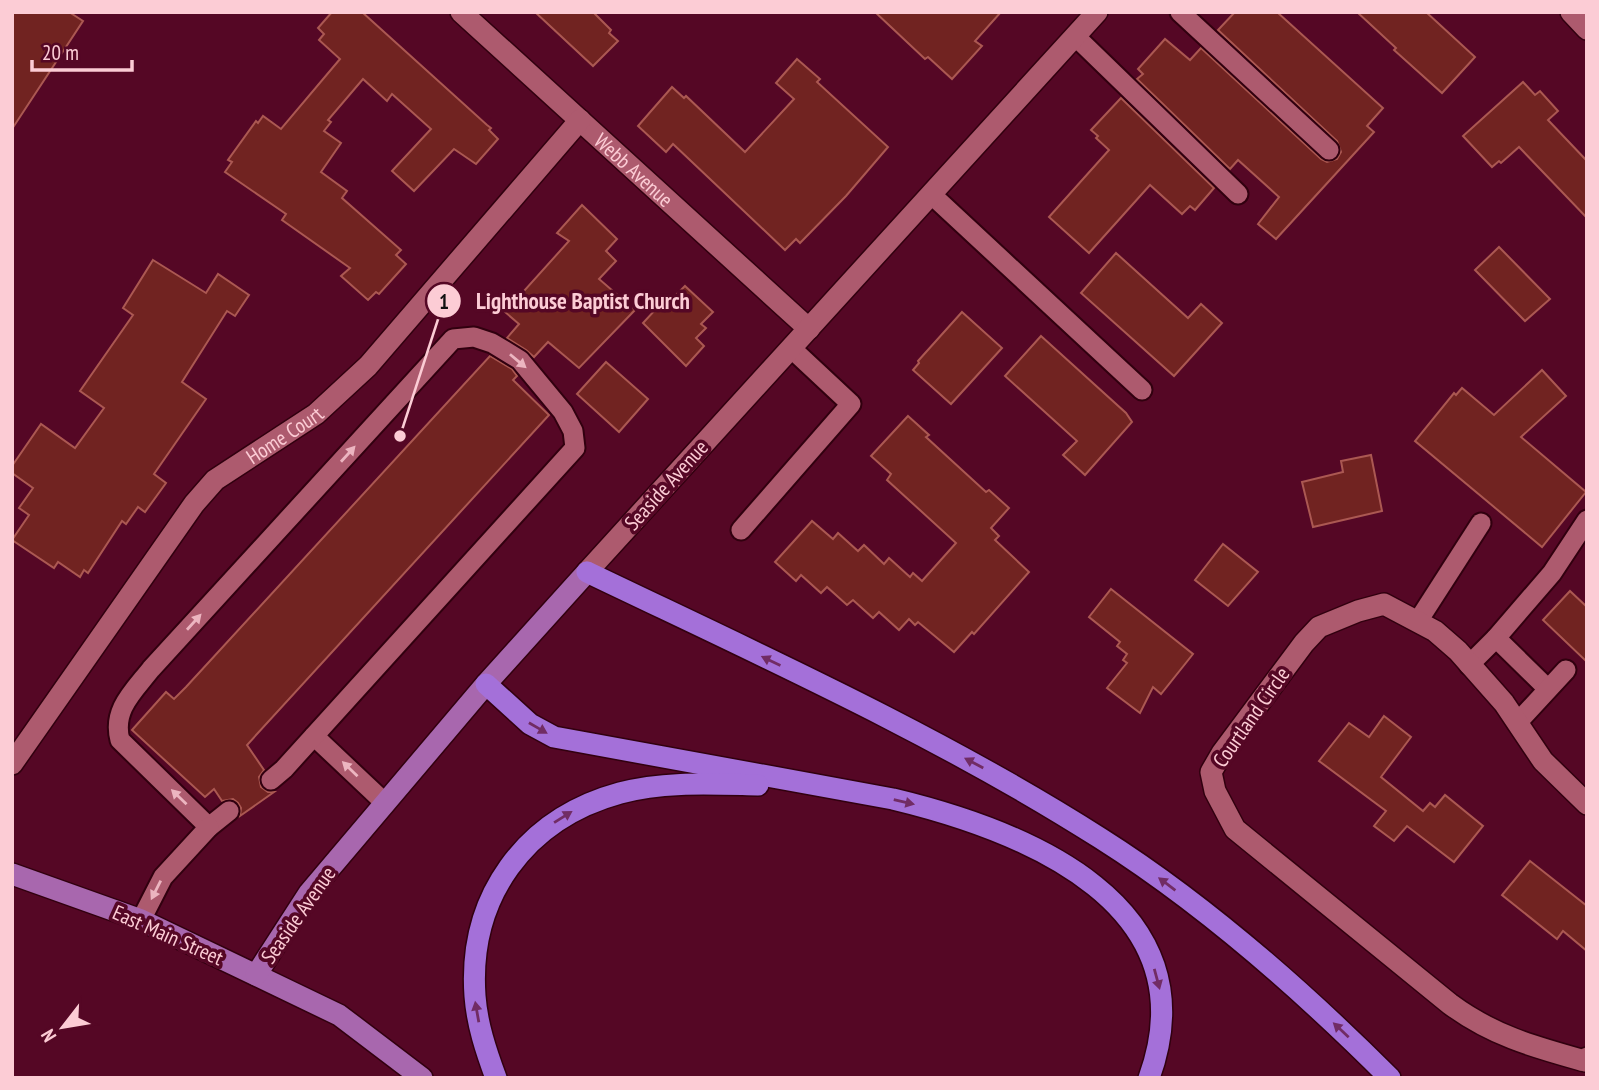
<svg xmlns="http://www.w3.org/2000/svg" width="1599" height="1090" viewBox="0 0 1599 1090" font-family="'PT Sans Narrow',sans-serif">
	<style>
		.building { fill: #712321; stroke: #ab5852; stroke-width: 2 }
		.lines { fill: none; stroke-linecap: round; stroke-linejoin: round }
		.service-casing { stroke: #31000f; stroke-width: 23 }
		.minor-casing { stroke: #31000f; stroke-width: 24 }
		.secondary-casing { stroke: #31000f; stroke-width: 24 }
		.primary-casing { stroke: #31000f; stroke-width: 24 }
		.motorway-casing { stroke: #31000f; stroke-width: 24 }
		.service { stroke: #ad5a6e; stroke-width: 19 }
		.minor { stroke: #ad5a6e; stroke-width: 21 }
		.secondary { stroke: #ad5a6e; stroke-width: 21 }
		.primary { stroke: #a867ae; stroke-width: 21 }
		.motorway { stroke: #a470d9; stroke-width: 21 }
		.oneway { fill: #ecb5c0 }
		.oneway2 { fill: #712c64 }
		.labels { text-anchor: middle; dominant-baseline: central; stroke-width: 7; stroke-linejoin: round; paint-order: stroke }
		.street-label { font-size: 21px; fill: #fcccd5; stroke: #550725 }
		.leader { fill: none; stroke: #fcccd5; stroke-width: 2.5 }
		.callout-dot { fill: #fcccd5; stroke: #550725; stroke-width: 2.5 }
		.mark-label { font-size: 21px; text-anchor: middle; font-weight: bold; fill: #111 }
		.callout-label { font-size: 23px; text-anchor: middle; font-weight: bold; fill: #fcccd5; stroke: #550725; stroke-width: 7; stroke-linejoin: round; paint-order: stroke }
	</style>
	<rect width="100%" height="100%" fill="#550725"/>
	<g class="building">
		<polygon points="12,12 69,12 83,21 12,129"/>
		<polygon points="332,12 362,12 487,125 491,128 489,130 498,139 476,164 454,149 414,191 392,171 431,129 392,94 387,101 363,79 328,120 331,122 324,131 341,143 321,172 347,191 342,198 401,250 396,255 406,264 379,294 376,292 368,300 341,276 350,268 282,220 286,214 225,172 232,162 228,160 256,121 258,123 263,116 281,129 340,59 319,40 324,34 318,28"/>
		<polygon points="535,12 593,12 611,30 609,33 618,41 593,66"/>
		<polygon points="875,12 1001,12 975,41 982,46 952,79 928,57 925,59"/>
		<polygon points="1235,12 1277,12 1383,108 1367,126 1374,132 1276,239 1258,224 1279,197 1238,160 1230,169 1137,79 1143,74 1138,69 1165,39 1190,60 1201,48 1321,159 1327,162 1337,159 1341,152 1337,141 1218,30"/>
		<polygon points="1357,12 1426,12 1475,57 1442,93 1394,50 1396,48"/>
		<polygon points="797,59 820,79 817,82 888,147 846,196 800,243 796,239 785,250 673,144 666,152 638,126 672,87 684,98 686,96 745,152 794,99 776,83"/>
		<polygon points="1523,82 1535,95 1540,91 1558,111 1548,120 1587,161 1587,218 1519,147 1501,163 1499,161 1492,167 1463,136"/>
		<polygon points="1121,98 1214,188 1195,210 1190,206 1182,214 1150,185 1089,253 1049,217 1109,150 1096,138 1098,136 1091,130"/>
		<polygon points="582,205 617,239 606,251 616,261 599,279 635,310 579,368 548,342 534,357 526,350 507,338 519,324 505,312 569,241 557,233"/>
		<polygon points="1499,247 1550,299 1525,321 1475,270"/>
		<polygon points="1116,253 1188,318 1201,304 1222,323 1174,376 1081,293"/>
		<polygon points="153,260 206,293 218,274 249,295 235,316 227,311 182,382 206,399 154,474 166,483 145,512 138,507 126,524 122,521 88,573 84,570 80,577 58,562 54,568 12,540 29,515 19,508 33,488 12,473 12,466 41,424 75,448 104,408 80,391 133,315 123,308"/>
		<polygon points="685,286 713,312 701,324 706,328 696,338 704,346 686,366 643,323 668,296 672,299"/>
		<polygon points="962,312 1002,348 951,404 913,370 919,363 918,361"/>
		<polygon points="1041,336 1126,413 1132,422 1085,475 1063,455 1077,441 1005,376"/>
		<polygon points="490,356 512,369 517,376 513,380 549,415 247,745 264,770 259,777 261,787 268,792 274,792 240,816 241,808 238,803 233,799 222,801 214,789 205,797 132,730 166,692 174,699 186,687"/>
		<polygon points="606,362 648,399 619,432 577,394"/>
		<polygon points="1542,370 1566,396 1521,437 1586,492 1542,547 1415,441 1454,393 1456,395 1462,388 1494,415"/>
		<polygon points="908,416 929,435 926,437 986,492 989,490 1009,508 991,528 999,536 995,540 1029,572 974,634 972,632 954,652 918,622 915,625 909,619 899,630 879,612 873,618 853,600 847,605 827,587 821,593 801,575 796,581 775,562 812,521 833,539 838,533 858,551 864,545 884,564 889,558 910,577 913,573 922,581 956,543 887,480 891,474 871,456"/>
		<polygon points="1371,455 1382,511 1313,527 1302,482 1343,472 1341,461"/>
		<polygon points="1223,544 1258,572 1228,606 1195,580"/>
		<polygon points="1111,589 1193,654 1161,694 1153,687 1140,713 1107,688 1127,663 1123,660 1127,654 1117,646 1120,642 1089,617"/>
		<polygon points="1570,591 1587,607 1587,662 1543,620"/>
		<polygon points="1384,716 1411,737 1381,777 1423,811 1430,803 1435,807 1445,795 1483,826 1454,862 1407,826 1394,841 1374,826 1386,811 1319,761 1349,723 1369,737"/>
		<polygon points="1530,861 1587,906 1587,951 1563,931 1557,939 1502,895"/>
	</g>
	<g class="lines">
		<g class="service-casing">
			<g id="service">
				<polyline points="1180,12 1329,150"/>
				<polyline points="1075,36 1238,194"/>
				<polyline points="932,195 1142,390"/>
				<polyline points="741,530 851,404 791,348"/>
				<polyline points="1418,621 1481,523"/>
				<polyline points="1496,638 1552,573 1587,520"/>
				<polyline points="1469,665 1496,638 1548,689"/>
				<polyline points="1517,723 1566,670"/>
				<polyline points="314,736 385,803"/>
				<path d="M 229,811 L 209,827 L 120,740 C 112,710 133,692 151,669 L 453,339 L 474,337 L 492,343 L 520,360 L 563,412 L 573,431 L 575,448 L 284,769 L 271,780"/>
				<polyline points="141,920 163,877 209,827"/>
			</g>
		</g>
		<g class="minor-casing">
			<g id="minor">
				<path id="s1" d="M 461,12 L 809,329"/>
				<polyline points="1571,12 1587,29"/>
				<path id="s2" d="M 12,764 L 194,504 L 215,480 L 316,414 L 368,366 L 580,120"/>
				<path d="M 1587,804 L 1543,761 L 1504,703 L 1458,651 L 1435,631 L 1384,604 L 1358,611 L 1319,627 L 1304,643 L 1222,753 L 1211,772 L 1215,791 L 1235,829 L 1450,1004 C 1493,1036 1535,1047 1585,1061 L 1587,1058"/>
			</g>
		</g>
		<g class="secondary-casing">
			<polyline id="secondary" points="587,572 1097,12"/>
		</g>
		<g class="primary-casing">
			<g id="primary">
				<polyline points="12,874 141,920 339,1015 422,1078"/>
				<polyline points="256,975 309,893 486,684 587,572"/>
			</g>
		</g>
		<g class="motorway-casing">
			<g id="motorway">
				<path d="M 587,572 C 760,655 938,735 1100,838 C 1206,905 1302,990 1390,1078"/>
				<path d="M 486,684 L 530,724 L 554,737 L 893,799 C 1026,831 1212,905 1149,1078"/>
				<path d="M 496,1078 C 486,1051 477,1024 475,996 C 468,897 525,819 620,793 C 664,781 713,784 758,785"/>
			</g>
		</g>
		<use href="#service" class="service"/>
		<use href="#minor" class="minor"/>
		<use href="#secondary" class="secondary"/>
		<use href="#primary" class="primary"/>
		<use href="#motorway" class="motorway"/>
	</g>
	<defs><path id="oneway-solid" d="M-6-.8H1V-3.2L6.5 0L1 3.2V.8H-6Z" transform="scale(1.75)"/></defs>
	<g class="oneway">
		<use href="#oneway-solid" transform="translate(518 361) rotate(40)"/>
		<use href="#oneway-solid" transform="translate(348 454) rotate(-48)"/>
		<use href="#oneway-solid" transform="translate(194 622) rotate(-48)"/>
		<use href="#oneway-solid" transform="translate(350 769) rotate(-136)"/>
		<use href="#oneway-solid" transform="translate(179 797) rotate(-136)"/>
		<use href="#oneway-solid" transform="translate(156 890) rotate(117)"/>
	</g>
	<g class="oneway2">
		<use href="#oneway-solid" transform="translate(771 661) rotate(-154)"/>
		<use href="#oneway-solid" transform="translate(538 728) rotate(30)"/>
		<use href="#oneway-solid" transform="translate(974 763) rotate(-152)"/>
		<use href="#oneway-solid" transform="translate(904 802) rotate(13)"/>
		<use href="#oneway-solid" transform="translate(563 817) rotate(-32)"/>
		<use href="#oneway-solid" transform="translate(1167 884) rotate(-143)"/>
		<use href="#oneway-solid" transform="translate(1157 979) rotate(75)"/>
		<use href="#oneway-solid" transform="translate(477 1012) rotate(-100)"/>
		<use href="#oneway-solid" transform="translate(1341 1030) rotate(-137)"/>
	</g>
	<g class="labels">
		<g class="street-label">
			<text stroke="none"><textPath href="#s1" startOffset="234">Webb Avenue</textPath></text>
			<text stroke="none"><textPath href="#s2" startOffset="432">Home Court</textPath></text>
			<text transform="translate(666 485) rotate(-48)">Seaside Avenue</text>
			<text transform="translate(1251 717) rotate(-55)">Courtland Circle</text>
			<text transform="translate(298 915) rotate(-55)">Seaside Avenue</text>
			<text transform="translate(168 935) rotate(24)">East Main Street</text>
		</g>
	</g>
	<path class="leader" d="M400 436L444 301"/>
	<g class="callout-dot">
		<circle cx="400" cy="436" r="7"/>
		<circle cx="444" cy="301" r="18"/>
	</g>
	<g class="mark-label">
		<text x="444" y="309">1</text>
	</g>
	<g class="callout-label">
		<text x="583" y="309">Lighthouse Baptist Church</text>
	</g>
	<rect width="1599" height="1090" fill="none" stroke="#fcccd5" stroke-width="28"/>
	<g transform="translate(63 1027) rotate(239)" stroke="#550725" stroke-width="5" paint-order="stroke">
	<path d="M0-5L12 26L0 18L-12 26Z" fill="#fcccd5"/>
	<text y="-10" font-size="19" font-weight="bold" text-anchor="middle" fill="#fcccd5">N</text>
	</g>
	<path d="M32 60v10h100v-10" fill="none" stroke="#fcccd5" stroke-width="3.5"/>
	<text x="42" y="60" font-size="21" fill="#fcccd5" stroke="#550725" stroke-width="5" paint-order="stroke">20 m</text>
</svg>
